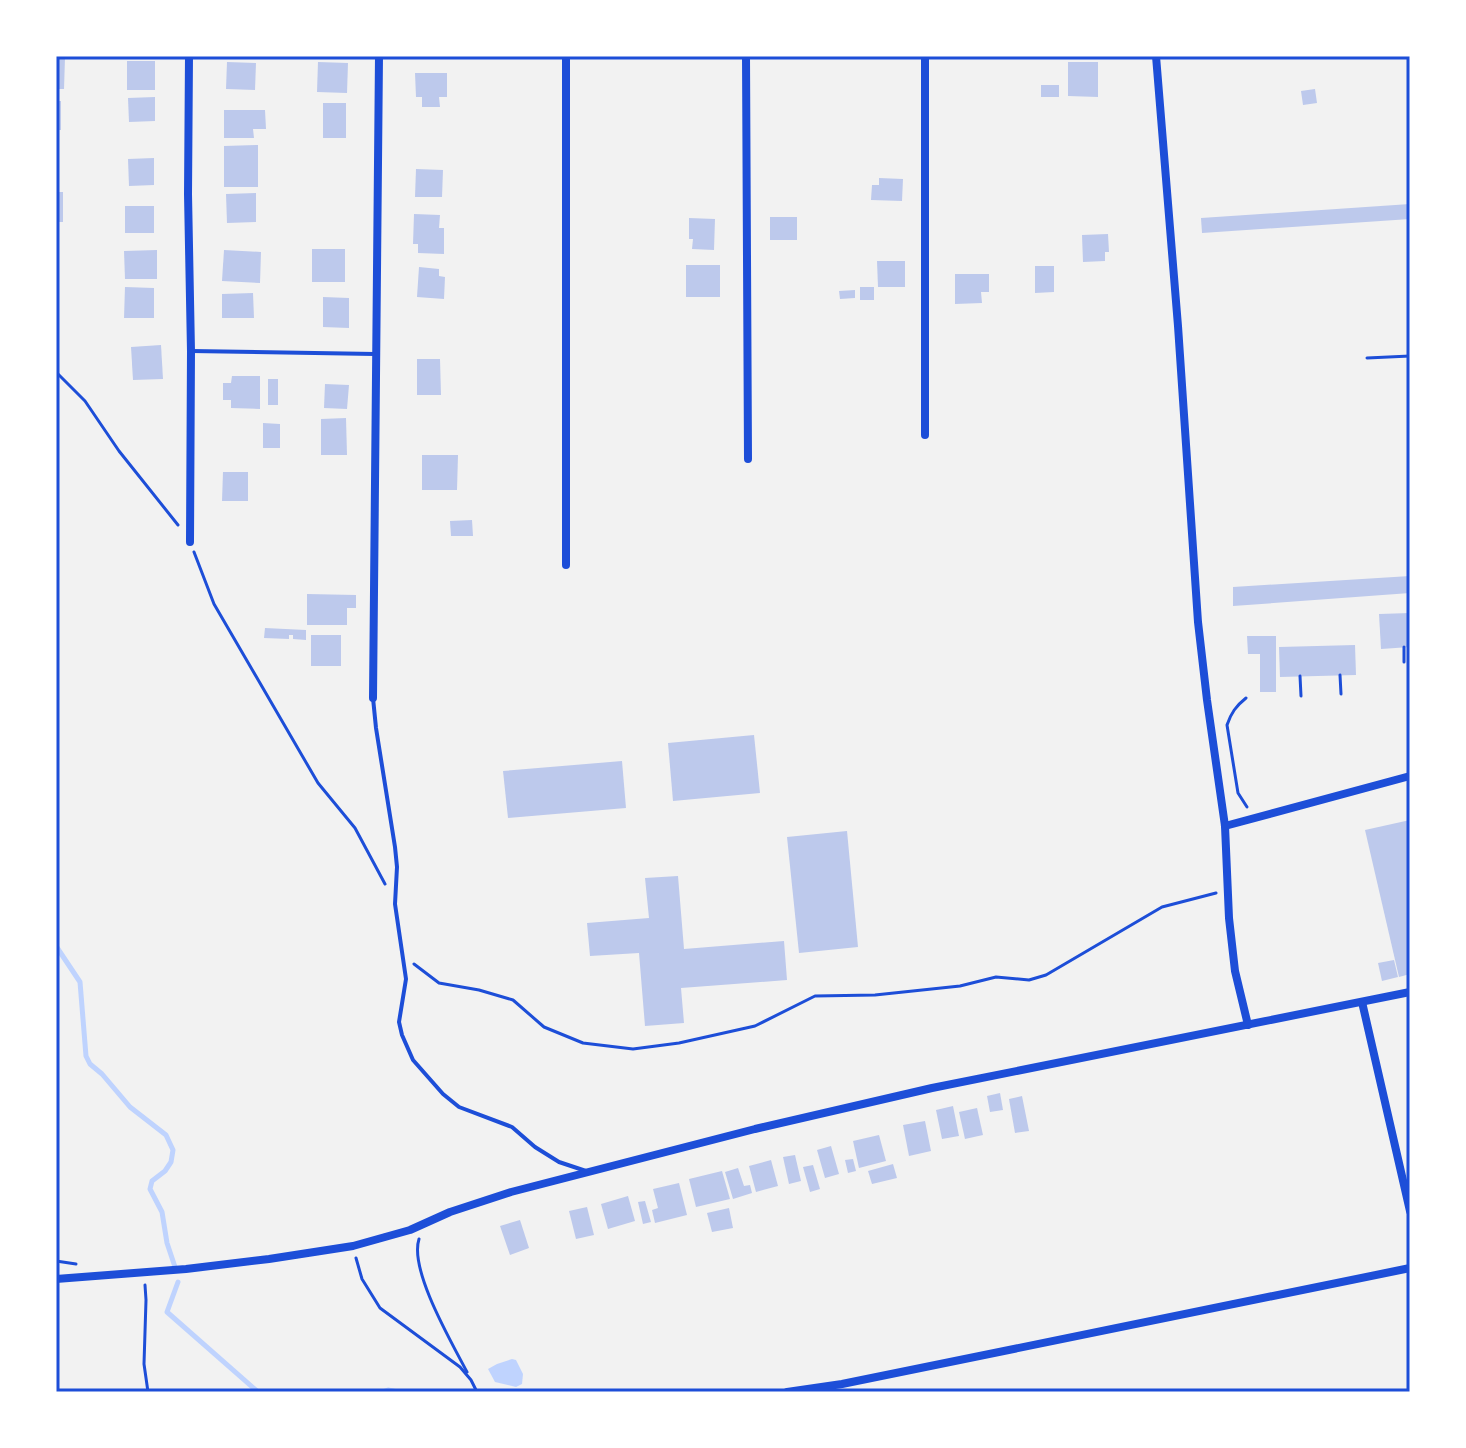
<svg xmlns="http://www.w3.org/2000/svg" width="1466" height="1448" viewBox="0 0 1466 1448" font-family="Literata,serif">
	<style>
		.water { fill: #bfd3fe }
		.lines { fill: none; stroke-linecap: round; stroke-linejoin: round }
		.stream { stroke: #bfd3fe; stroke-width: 5 }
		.building { fill: #bdc9ec }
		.path { stroke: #1d4ed8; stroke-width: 3 }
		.service { stroke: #1d4ed8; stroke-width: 4 }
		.minor { stroke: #1d4ed8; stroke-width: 8 }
		.neatline { fill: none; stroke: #1d4ed8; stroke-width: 3 }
	</style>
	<rect width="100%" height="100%" fill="#f2f2f2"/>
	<polygon class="water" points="512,1359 516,1360 523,1374 522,1384 516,1387 495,1382 488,1369 497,1364"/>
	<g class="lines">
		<g class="stream">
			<polyline points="56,946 80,982 86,1056 90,1064 102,1074 130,1107 166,1135 173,1150 171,1162 165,1171 152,1181 150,1189 162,1212 167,1243 175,1267"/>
			<polyline points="178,1282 167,1312 258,1392"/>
			<polyline points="382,1392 388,1390 398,1392"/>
		</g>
	</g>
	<g class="building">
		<polygon points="56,57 65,57 64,89 56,89"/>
		<rect x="127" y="61" width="28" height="29"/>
		<polygon points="227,62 256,63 255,90 226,89"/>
		<polygon points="318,62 348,63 347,93 317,92"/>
		<polygon points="1068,62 1098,62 1098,97 1068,96"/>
		<polygon points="415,73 447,73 447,97 439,97 440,107 422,107 422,97 416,97"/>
		<rect x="1041" y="85" width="18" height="12"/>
		<polygon points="1315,89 1317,103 1303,105 1301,91"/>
		<polygon points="155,97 155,121 129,122 128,98"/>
		<rect x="56" y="101" width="5" height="29"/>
		<rect x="323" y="103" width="23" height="35"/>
		<polygon points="224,110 265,110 266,129 253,129 254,138 224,138"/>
		<polygon points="258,145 258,187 224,187 224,146"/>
		<polygon points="154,158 154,185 129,186 128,159"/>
		<polygon points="416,169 443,170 442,197 415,197"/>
		<polygon points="879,178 903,179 902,201 871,200 872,185 879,185"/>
		<rect x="56" y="192" width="7" height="30"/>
		<polygon points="256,193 256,222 227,223 226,194"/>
		<polygon points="1410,204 1410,219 1202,233 1201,218"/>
		<rect x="125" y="206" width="29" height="27"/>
		<polygon points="414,214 440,215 439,228 444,228 444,254 418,253 418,244 413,244"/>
		<rect x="770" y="217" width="27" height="23"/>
		<polygon points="689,218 715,219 714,250 692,249 693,239 689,239"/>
		<polygon points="1108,234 1109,252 1105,252 1105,261 1083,262 1082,235"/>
		<rect x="312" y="249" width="33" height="33"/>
		<polygon points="157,250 157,279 125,279 124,251"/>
		<polygon points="224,250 261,252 260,283 222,281"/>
		<polygon points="877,261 905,261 905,287 878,287"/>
		<rect x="686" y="265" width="34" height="32"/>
		<polygon points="1035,266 1054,266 1054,292 1035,293"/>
		<polygon points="419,267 439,269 439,276 445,277 444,299 417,297"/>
		<polygon points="955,274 989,274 989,292 981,292 982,303 955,304"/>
		<polygon points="125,287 154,288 154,318 124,318"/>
		<rect x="860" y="287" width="14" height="13"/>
		<polygon points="855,290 855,298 840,299 839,291"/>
		<polygon points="253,293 254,318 222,318 222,294"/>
		<polygon points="323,297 349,298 349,328 323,327"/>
		<polygon points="161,345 163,379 133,380 131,347"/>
		<polygon points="417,359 440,359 441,395 417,395"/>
		<polygon points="232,376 260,376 260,409 231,408 231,400 223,400 223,383 231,383"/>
		<rect x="268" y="379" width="10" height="26"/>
		<polygon points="325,384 349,385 347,409 324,408"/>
		<polygon points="346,418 347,455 321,455 321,419"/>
		<polygon points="263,423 280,424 280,448 263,448"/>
		<polygon points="422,455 458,455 457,490 422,490"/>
		<polygon points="223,472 248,472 248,501 222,501"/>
		<polygon points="472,520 473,536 451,536 450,521"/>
		<polygon points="1410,576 1410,593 1233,606 1233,587"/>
		<polygon points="307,594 356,595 356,608 347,608 347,625 307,625"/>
		<polygon points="1410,613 1410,647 1381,649 1379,614"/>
		<polygon points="265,628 306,630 306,640 293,639 293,635 289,635 289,639 264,638"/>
		<rect x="311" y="635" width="30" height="31"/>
		<polygon points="1247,636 1276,636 1276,692 1260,692 1260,654 1248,654"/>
		<polygon points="1355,645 1356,675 1280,677 1279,647"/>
		<polygon points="754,735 760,793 673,801 668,743"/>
		<polygon points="622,761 626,808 508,818 503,771"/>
		<polygon points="1410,820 1410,974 1399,977 1365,830"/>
		<polygon points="847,831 858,947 799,953 787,837"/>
		<polygon points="678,876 684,949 784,941 787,980 681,988 684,1023 645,1026 639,953 590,956 587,923 649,918 645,878"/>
		<polygon points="1394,960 1398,977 1382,981 1378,963"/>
		<polygon points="1000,1093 1003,1110 990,1112 987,1096"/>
		<polygon points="1022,1096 1029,1131 1015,1133 1009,1099"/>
		<polygon points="953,1106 959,1136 942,1139 936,1110"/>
		<polygon points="977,1108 983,1135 965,1139 959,1112"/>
		<polygon points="925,1121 931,1151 909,1156 903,1125"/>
		<polygon points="879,1135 886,1161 859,1168 853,1141"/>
		<polygon points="831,1146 839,1174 825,1178 817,1150"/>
		<polygon points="795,1155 801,1181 789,1184 783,1157"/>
		<polygon points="853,1159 856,1171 848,1173 845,1160"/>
		<polygon points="771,1160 778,1186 756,1192 749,1166"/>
		<polygon points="893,1164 897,1178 872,1184 868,1171"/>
		<polygon points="813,1165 820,1189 810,1192 803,1167"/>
		<polygon points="738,1168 744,1186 750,1185 752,1193 733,1199 725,1172"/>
		<polygon points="722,1171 730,1199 696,1207 689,1179"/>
		<polygon points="679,1183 687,1215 655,1223 652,1210 658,1208 653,1189"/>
		<polygon points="628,1196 635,1221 608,1229 601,1204"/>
		<polygon points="645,1201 651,1222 643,1224 638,1202"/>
		<polygon points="587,1207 594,1235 576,1239 569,1211"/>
		<polygon points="729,1208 733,1228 712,1232 707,1213"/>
		<polygon points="520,1220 529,1248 510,1255 500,1226"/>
	</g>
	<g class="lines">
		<g class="path">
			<polyline points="1367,358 1410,356"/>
			<polyline points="56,372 85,401 119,451 178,525"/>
			<polyline points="194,552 214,604 318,783 355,828 385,884"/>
			<polyline points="1404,647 1404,662"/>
			<polyline points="1340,675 1341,694"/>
			<polyline points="1300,676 1301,696"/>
			<path d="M 1246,698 C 1236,706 1231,713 1227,725 L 1238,793 L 1247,807"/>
			<polyline points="414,964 439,983 479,990 513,1000 544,1027 583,1043 633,1049 679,1043 755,1026 815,996 875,995 960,986 996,977 1029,980 1046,975 1162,907 1216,893"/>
			<path d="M 419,1239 C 409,1270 452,1343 467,1372"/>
			<polyline points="356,1258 362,1279 380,1308 460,1367 471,1380 477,1392"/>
			<polyline points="56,1261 76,1264"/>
			<polyline points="145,1285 146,1300 144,1364 148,1392"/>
		</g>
		<g class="service">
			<polyline points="191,351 375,354"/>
			<polyline points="373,698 376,728 395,847 397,867 395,904 406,979 399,1022 402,1035 413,1060 443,1094 459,1107 512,1127 535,1147 559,1162 586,1171"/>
		</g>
		<g class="minor">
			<polyline points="189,56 188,194 191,351 190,542"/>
			<polyline points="746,56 748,459"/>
			<polyline points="1156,56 1178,326 1198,622 1207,700 1225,826 1229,918 1235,971 1248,1025"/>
			<polyline points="925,435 925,56"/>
			<polyline points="566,565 566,56"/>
			<polyline points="373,698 379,56"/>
			<polyline points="1225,826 1410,776"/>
			<polyline points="1362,1002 1410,1211"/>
			<polyline points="56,1279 186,1269 269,1259 353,1246 410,1230 450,1212 511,1192 755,1129 932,1088 1410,992"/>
			<polyline points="787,1392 842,1384 1410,1268"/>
		</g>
	</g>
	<rect width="1466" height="1448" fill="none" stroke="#ffffff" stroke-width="116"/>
	<rect x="58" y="58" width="1350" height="1332" class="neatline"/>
</svg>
